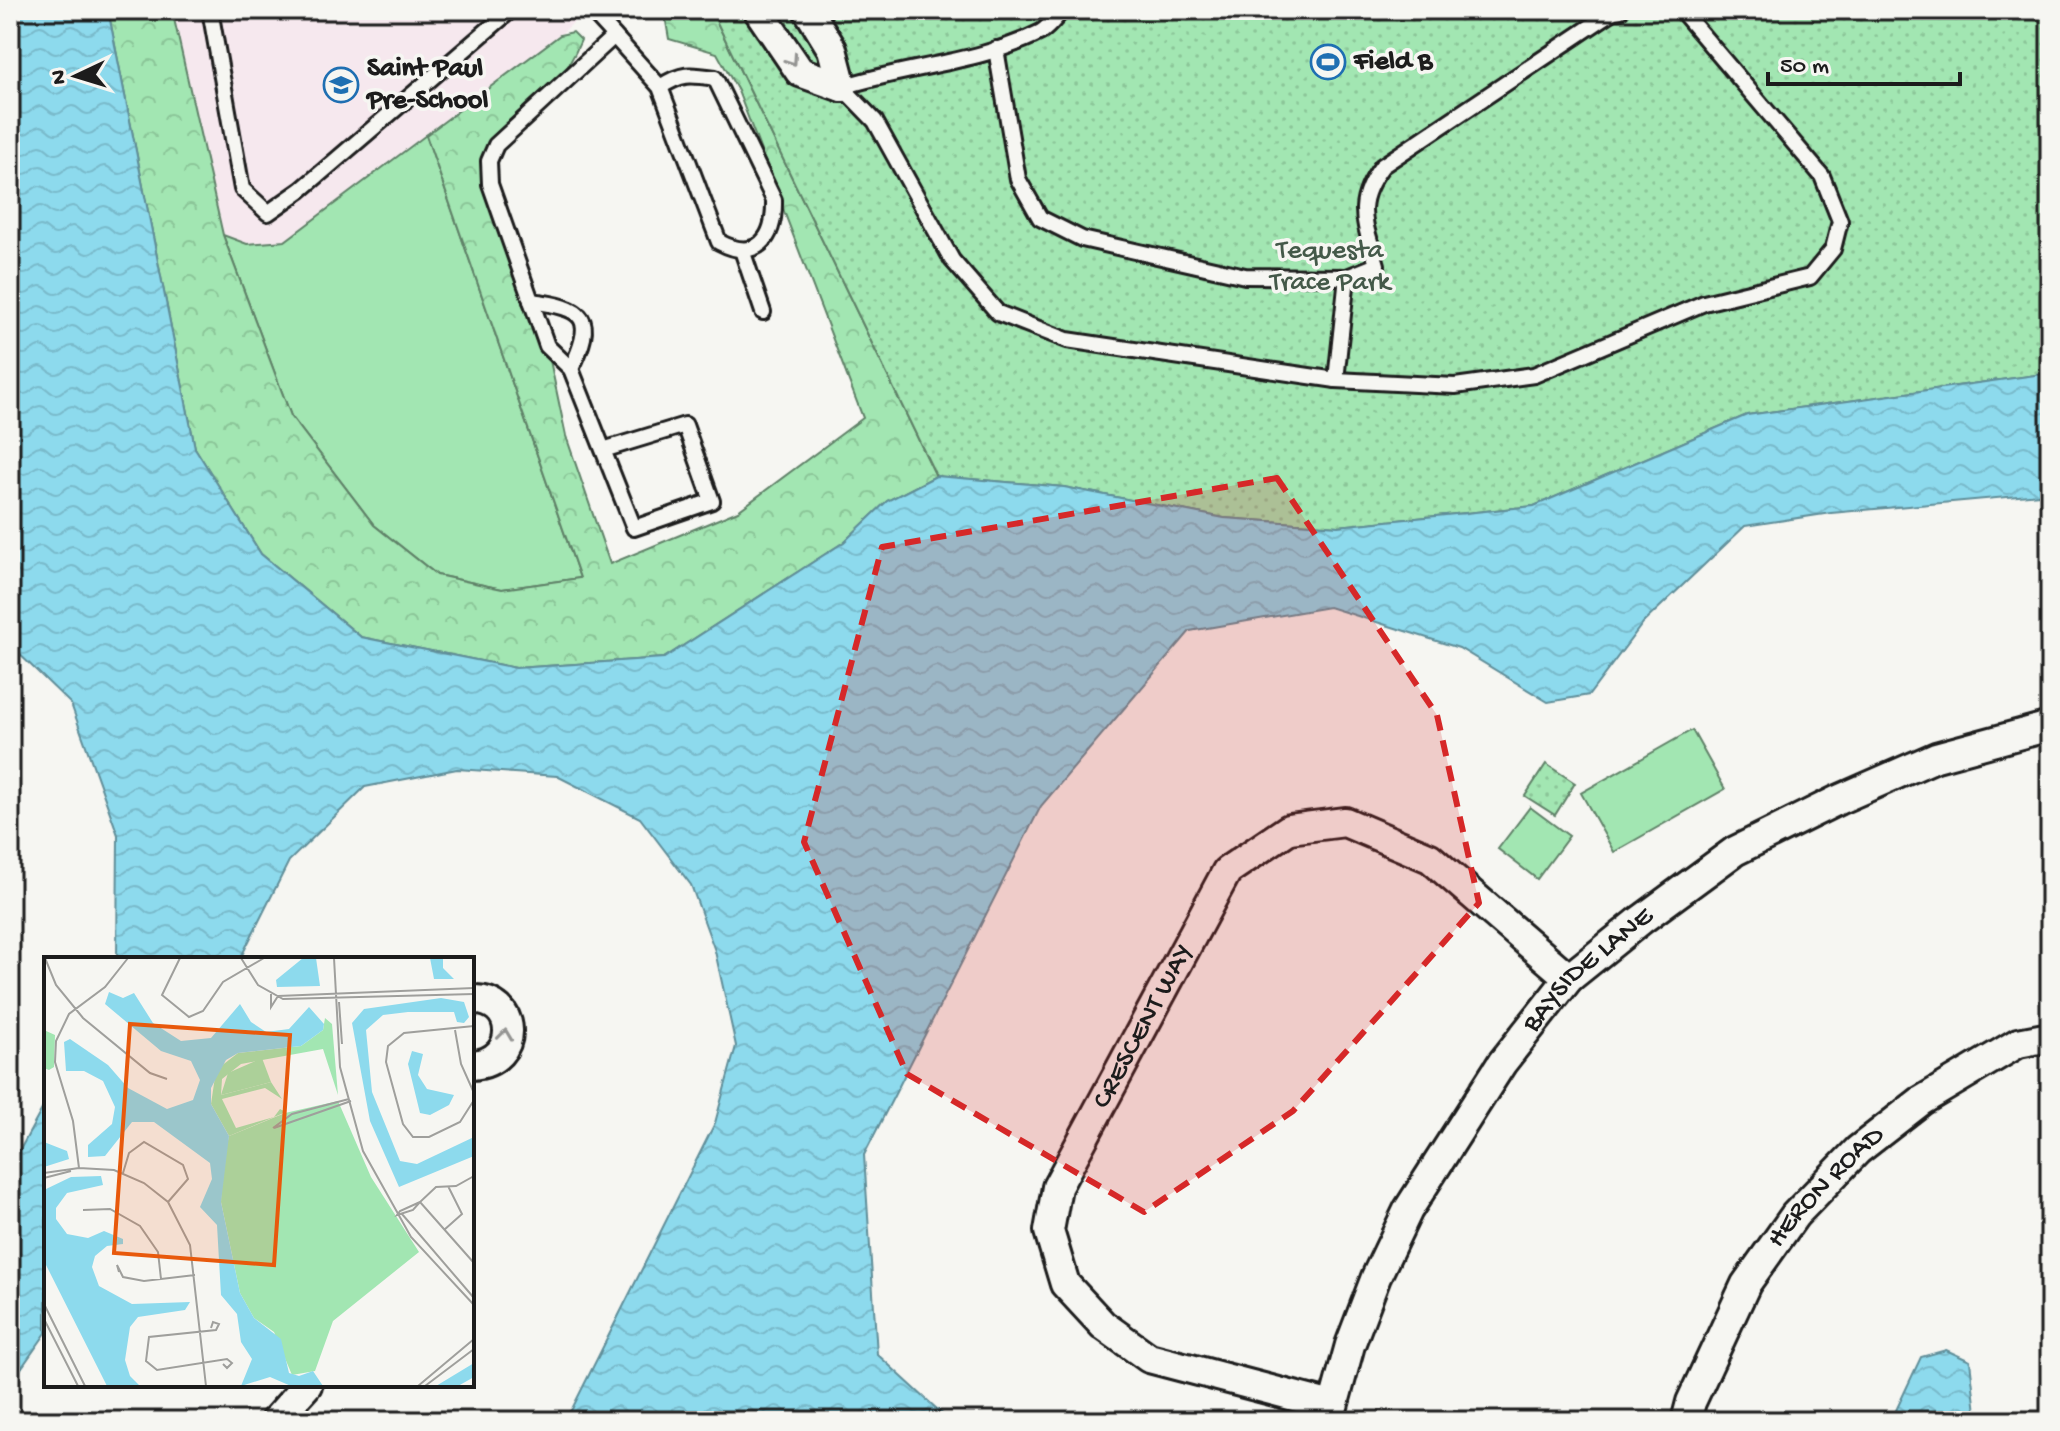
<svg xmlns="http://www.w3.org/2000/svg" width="2060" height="1431" viewBox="0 0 2060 1431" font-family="'Gochi Hand',sans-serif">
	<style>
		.built { fill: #f6e8ee }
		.grass { fill: #a2e6b2; stroke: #5f8167; stroke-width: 2 }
		.forest { fill: url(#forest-crowns); stroke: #5f8167; stroke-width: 2 }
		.park { fill: url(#park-dots); stroke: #5f8167; stroke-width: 2 }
		.water { fill: url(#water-waves); stroke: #608e99; stroke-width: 2 }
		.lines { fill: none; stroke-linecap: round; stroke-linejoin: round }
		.lane-casing { stroke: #1c1c1c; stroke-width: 20 }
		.street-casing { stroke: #1c1c1c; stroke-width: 34 }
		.lane { stroke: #f6f6f2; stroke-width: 14 }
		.street { stroke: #f6f6f2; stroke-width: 28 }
		.oneway { stroke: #949492 }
		.marked { fill: #d62828; fill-opacity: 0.2; stroke: #d62828; stroke-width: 6; stroke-dasharray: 16 10; stroke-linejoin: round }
		.labels { text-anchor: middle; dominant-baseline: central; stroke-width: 7; stroke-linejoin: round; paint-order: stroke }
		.poi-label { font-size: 28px; font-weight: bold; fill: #1c1c1c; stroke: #f6f6f2; text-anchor: start }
		.park-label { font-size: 28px; fill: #445949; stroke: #f6f6f2 }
		.street-label { font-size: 28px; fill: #1c1c1c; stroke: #f6f6f2 }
		.inset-road { fill: none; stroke: #9f9f9c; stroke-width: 2 }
		.view { fill: #e8590c; fill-opacity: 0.15; stroke: #e8590c; stroke-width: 4 }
		.inset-edge { fill: none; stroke: #1c1c1c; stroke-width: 4 }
	</style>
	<defs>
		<pattern id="forest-crowns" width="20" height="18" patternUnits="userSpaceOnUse" patternTransform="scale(2)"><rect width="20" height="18" fill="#a2e6b2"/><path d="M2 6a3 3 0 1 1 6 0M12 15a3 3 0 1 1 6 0" fill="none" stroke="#8bc598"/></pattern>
		<pattern id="park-dots" width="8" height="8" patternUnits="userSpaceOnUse" patternTransform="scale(2)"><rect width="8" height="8" fill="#a2e6b2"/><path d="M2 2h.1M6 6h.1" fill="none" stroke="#8bc598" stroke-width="1.8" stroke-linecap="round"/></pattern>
		<pattern id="water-waves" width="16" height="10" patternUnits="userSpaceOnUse" patternTransform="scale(2)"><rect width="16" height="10" fill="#8ddaed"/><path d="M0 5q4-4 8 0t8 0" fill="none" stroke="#79bacb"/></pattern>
	</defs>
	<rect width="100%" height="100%" fill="#f6f6f2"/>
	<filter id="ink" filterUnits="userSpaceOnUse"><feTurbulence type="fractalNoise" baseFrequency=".0125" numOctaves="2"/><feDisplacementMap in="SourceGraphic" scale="16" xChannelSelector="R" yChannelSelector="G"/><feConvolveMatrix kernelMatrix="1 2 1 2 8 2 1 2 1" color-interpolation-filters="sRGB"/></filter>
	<g filter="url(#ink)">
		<polygon class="built" points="172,10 587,10 560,35 285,241 247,244 223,235"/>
		<g class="grass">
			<polygon points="426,135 580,578 502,589 437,575 374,525 291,416 223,235 247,244 285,241"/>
			<polygon points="1692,730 1725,789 1614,852 1581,793"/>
			<polygon points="1530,807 1569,836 1537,879 1498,849"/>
		</g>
		<path class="forest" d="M 108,10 L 172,10 L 223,235 L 291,416 L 374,525 L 437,575 L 502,589 L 580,578 L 426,135 L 560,35 L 573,32 L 581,40 C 562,87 523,123 489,161 L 547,346 L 566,436 L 610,564 L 738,511 L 863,418 L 738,91 L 717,53 L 669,39 L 664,10 L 711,10 L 936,476 L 887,501 L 844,542 L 664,658 L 516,668 L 361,637 L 261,554 L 195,448 Z"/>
		<g class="park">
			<polygon points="711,10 2050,10 2050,373 1747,415 1534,506 1338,526 1224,518 1064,487 936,476"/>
			<polygon points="1546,764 1575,783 1555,815 1525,796"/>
		</g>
		<g class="water">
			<polygon points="10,10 108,10 195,448 261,554 361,637 516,668 664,658 844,542 887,501 936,476 1064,487 1224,518 1338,526 1534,506 1747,415 2050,373 2050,493 1831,513 1745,526 1643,623 1589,695 1548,702 1459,648 1329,607 1190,631 1041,806 864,1155 877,1354 950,1421 561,1421 572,1409 715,1123 736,1046 715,951 691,885 640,818 557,776 457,769 365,787 289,861 240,959 117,959 118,835 71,704 10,645"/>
			<polygon points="46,1102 46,1333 10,1384 10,1168"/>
			<polygon points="1946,1350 1970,1361 1977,1421 1891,1421 1921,1357"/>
		</g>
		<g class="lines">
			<g class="lane-casing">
				<g id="lane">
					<polyline points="210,10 242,189 268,213 301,190 511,10"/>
					<path d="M 591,10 L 660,87 L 719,242 C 757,262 775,239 774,200 L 715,78 C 689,74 682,73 660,87"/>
					<path d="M 1063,10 C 1056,17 1049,27 1041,32 C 980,63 907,66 842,87 L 875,121 L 952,260 L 998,313 L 1067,340 L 1336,380 L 1455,386 L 1534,375 L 1704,303 L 1810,277 L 1833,249 L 1840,221 L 1822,176 L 1681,10"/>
					<path d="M 996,49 L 1018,179 L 1040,218 L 1082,239 L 1245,276 L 1347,277 L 1377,265 C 1365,222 1353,205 1382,166 L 1614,11 L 1621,10"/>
					<polyline points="742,250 763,312"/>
					<path d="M 531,301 C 586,308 596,318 571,369"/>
					<polyline points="1336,380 1347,277"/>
					<polyline points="603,450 685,425 712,501 634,528 571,369 547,346 490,184 489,161 496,145 614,36"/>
				</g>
			</g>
			<g class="street-casing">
				<g id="street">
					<polyline points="758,10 800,72 842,87"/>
					<polyline points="808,10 832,49 842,87"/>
					<path d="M 472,1000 C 518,997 522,1062 472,1065"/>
					<path id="s1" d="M 1332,1406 L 1149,1358 L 1103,1325 L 1065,1284 L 1049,1231 L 1057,1187 L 1227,871 L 1289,829 L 1345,822 L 1430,858 L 1569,978"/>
					<polyline points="275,1421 307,1385"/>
					<path id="s2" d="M 1329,1421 L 1350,1345 L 1376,1277 L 1408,1210 L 1502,1063 L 1569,978 L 1641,920 L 1735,851 L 1838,800 L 1936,757 L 2050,726"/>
					<path id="s3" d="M 1686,1421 L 1691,1402 L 1746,1284 L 1795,1215 L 1858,1150 L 1921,1101 L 2018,1043 L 2050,1037"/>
				</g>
			</g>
			<use href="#lane" class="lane"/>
			<use href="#street" class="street"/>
		</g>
		<defs><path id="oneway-chevron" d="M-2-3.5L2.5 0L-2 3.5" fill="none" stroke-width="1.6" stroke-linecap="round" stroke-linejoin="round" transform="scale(2)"/></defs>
		<g class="oneway">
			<use href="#oneway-chevron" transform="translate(792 60) rotate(56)"/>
			<use href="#oneway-chevron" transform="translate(505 1035) rotate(-83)"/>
		</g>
	</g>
	<path class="marked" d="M 1277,478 L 1437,715 L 1479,903 L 1293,1111 L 1144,1212 L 907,1074 L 804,842 L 882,547 Z"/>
	<defs>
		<g id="stadium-ring" transform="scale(1.8)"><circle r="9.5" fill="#f6f6f2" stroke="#1f6fb2" stroke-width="1.5"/><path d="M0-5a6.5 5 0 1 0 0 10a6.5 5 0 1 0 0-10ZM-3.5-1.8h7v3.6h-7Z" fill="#1f6fb2"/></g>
		<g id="school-ring" transform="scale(1.8)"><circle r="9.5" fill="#f6f6f2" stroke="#1f6fb2" stroke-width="1.5"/><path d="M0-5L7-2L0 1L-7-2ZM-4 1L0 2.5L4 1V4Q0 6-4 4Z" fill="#1f6fb2"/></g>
	</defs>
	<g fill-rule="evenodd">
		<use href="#stadium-ring" x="1328" y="62"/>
		<use href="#school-ring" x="341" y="85"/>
	</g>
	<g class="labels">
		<g class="poi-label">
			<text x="1354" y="62">Field B</text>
			<text x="367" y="69">Saint Paul<tspan x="367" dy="32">Pre-School</tspan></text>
		</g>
		<g class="park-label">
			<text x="1330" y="251">Tequesta<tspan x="1330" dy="32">Trace Park</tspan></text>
		</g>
		<g class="street-label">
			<text stroke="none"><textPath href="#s2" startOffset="528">BAYSIDE LANE</textPath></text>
			<text stroke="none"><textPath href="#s1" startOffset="584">CRESCENT WAY</textPath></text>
			<text stroke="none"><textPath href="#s3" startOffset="276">HERON ROAD</textPath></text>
		</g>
	</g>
	<g transform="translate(44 957)">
		<rect width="430" height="430" fill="#f6f6f2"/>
		<path d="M 218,101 L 227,125 L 177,138 L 184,116 Z" fill="#a2e6b2"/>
		<path d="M 281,61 L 288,67 L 294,138 L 279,92 L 197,107 L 178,122 L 177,138 L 227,125 L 238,142 L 221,131 L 178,142 L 192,171 L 230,160 L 236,152 L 242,155 L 185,179 L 167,147 L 172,113 L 194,96 L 257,89 L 279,73 Z" fill="#a2e6b2"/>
		<path d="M 0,73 L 11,78 L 10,110 L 5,113 L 0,111 ZM 294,144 L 327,220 L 375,295 L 289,364 L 271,414 L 248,418 L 230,375 L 210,361 L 196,336 L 177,245 L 178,211 L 185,179 L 241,156 Z" fill="#a2e6b2"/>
		<path d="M 259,1 L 272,1 L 276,29 L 233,30 L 232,23 ZM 386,1 L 399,1 L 399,11 L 410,22 L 390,22 ZM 65,35 L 79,41 L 90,36 L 109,66 L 137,84 L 167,81 L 196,47 L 207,65 L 222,75 L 245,72 L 265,50 L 280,67 L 279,73 L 257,89 L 194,96 L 182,103 L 167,131 L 167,147 L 185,179 L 177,245 L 196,336 L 210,361 L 237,382 L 245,416 L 255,419 L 269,414 L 279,429 L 247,429 L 226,420 L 197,429 L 208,402 L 197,385 L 193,357 L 177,338 L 173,268 L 156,250 L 168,222 L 166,206 L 110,165 L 88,165 L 61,199 L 44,200 L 44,188 L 68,167 L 71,150 L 59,124 L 40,114 L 22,114 L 20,85 L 26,82 L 64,108 L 84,131 L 123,152 L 149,143 L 156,123 L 147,104 L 117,94 L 61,47 ZM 397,41 L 420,45 L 425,60 L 420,66 L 413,65 L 410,55 L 364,55 L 339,58 L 322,73 L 328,135 L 356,204 L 373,207 L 430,180 L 430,199 L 355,230 L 326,164 L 308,66 L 320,52 ZM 368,94 L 379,97 L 374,118 L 383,132 L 410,138 L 405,148 L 386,158 L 376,156 L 364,107 ZM 0,185 L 23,194 L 25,202 L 0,210 ZM 57,219 L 59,228 L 23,236 L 12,251 L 12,262 L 23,277 L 44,281 L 60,274 L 79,282 L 79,287 L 63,289 L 51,299 L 48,310 L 55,329 L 88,347 L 146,345 L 141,353 L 94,360 L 86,370 L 81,403 L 86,419 L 96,429 L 63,429 L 0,304 L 0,233 L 27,220 ZM 430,406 L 430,420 L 414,429 L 392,429 Z" fill="#8ddaed"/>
		<path class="inset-road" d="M 1,1 L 12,28 L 39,61 L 106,116 L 123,122M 136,1 L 118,38 L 145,60 L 159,54 L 179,25 L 220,1M 197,1 L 214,28 L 239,42 L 430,37M 290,1 L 296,110 L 319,194 L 367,280 L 430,348M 227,37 L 227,50 L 234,39M 234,39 L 430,31M 295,45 L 298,87M 430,69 L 360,76 L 344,89 L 342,105 L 359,167 L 369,180 L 385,180 L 416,165 L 430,143M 411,73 L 417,107 L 430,136M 229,171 L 248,157 L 305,142M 230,171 L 307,144M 35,211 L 29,164 L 11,105 L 12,84 L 25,57 L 61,30 L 84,1M 0,216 L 35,211 L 70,213 L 100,226 L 124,245 L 146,288 L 162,429M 79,216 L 85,196 L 100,185 L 139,208 L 144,222 L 124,245M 430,219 L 412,229 L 392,230 L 376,245 L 430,306M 0,221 L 27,214M 376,245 L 369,253 L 353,258 L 356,254 ZM 39,253 L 66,252 L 96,269 L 114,295 L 117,322M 358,257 L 430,341M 400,273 L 418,257 L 404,229M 75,315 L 73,308 L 79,320 L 100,324 L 151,318M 0,347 L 41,429M 0,362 L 34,429M 167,371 L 169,365 L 175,367 L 172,373 L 105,380 L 102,404 L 113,413 L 183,402 L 188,406 L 183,411 L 179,407M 374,429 L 430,382M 381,429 L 430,392"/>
		<path class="view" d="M 86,67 L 246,78 L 230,308 L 70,296 Z"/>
		<rect width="430" height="430" class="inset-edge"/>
	</g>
	<rect width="2060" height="1431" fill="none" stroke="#f6f6f2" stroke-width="40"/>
	<rect x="20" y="20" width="2020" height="1391" fill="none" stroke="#1c1c1c" stroke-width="3" filter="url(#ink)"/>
	<g transform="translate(76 76) rotate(266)" stroke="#f6f6f2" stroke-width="6" paint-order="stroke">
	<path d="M0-6L14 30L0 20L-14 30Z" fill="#1c1c1c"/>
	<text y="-12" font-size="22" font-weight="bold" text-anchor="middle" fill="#1c1c1c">N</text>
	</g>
	<path d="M1768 72v12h192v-12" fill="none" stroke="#1c1c1c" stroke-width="4"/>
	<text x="1780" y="72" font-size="24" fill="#1c1c1c" stroke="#f6f6f2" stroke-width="6" paint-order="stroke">50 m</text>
</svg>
